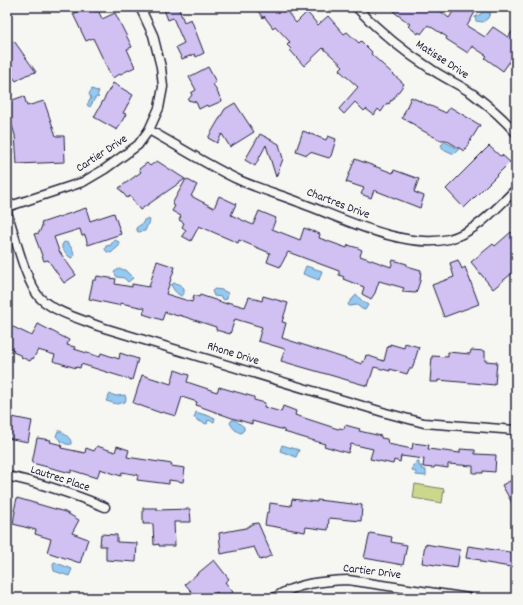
<svg xmlns="http://www.w3.org/2000/svg" width="523" height="605" viewBox="0 0 523 605" font-family="Dekko,sans-serif">
	<style>
		.green { fill: #cbd88c; stroke: #767d64 }
		.water { fill: #94c9f2; stroke: #6686a9 }
		.building { fill: #d1c1f3; stroke: #22223b }
		.lines { fill: none; stroke-linecap: round; stroke-linejoin: round }
		.minor-casing { stroke: #22223b; stroke-width: 11 }
		.minor { stroke: #f6f6f2; stroke-width: 8 }
		.labels { text-anchor: middle; dominant-baseline: central; stroke-width: 3; stroke-linejoin: round; paint-order: stroke }
		.street-label { font-size: 12px; fill: #22223b; stroke: #f6f6f2 }
	</style>
	<rect width="100%" height="100%" fill="#f6f6f2"/>
	<filter id="ink" filterUnits="userSpaceOnUse"><feTurbulence type="fractalNoise" baseFrequency=".025" numOctaves="2"/><feDisplacementMap in="SourceGraphic" scale="8" xChannelSelector="R" yChannelSelector="G"/><feConvolveMatrix kernelMatrix="1 2 1 2 8 2 1 2 1" color-interpolation-filters="sRGB"/></filter>
	<g filter="url(#ink)">
		<polygon class="green" points="415,484 444,489 442,503 413,498"/>
		<g class="water">
			<polygon points="488,7 491,11 488,18 483,22 476,21 475,17 481,14 484,8"/>
			<polygon points="92,89 99,92 97,95 99,97 95,98 90,107 87,105 91,98 89,94"/>
			<polygon points="445,142 459,149 454,154 443,149 441,145"/>
			<polygon points="147,219 150,220 149,224 147,226 145,231 138,232 136,228 143,223 144,220"/>
			<polygon points="115,240 119,242 119,246 111,253 107,252 105,249 106,246 111,245 113,241"/>
			<path d="M 64,242 L 68,243 L 73,250 L 74,256 L 71,258 C 67,256 66,252 62,249 L 62,245 Z"/>
			<polygon points="306,266 322,271 319,280 303,274"/>
			<polygon points="119,269 125,270 133,278 128,282 124,278 117,277 114,272"/>
			<path d="M 174,283 L 179,284 L 184,288 L 184,293 L 182,296 C 177,295 173,289 171,285 Z"/>
			<polygon points="215,289 222,290 228,293 227,299 224,300 221,297 214,296 212,291"/>
			<polygon points="357,295 362,301 368,305 365,310 362,309 357,305 349,306 348,304 355,296"/>
			<polygon points="110,394 116,396 125,395 126,399 125,402 117,404 106,401"/>
			<polygon points="196,412 215,418 214,422 208,420 207,424 196,420 197,419 194,418"/>
			<path d="M 232,420 L 235,420 L 244,427 L 244,430 L 241,433 C 236,432 232,427 230,423 Z"/>
			<path d="M 58,431 L 61,431 C 65,435 72,438 71,444 C 66,446 59,440 56,436 Z"/>
			<polygon points="282,445 299,450 296,457 280,451"/>
			<polygon points="416,461 419,462 419,466 422,466 421,469 426,470 426,476 416,475 416,472 412,471 413,465 416,465"/>
			<polygon points="54,562 72,569 69,576 54,571 53,565"/>
		</g>
		<g class="building">
			<polygon points="88,7 94,7 96,12 98,10 102,19 115,13 132,47 127,49 135,67 112,78 93,38 86,41 73,14"/>
			<polygon points="163,7 178,7 184,22 191,19 204,53 196,57 195,54 182,59 176,47 184,43 173,18 168,20"/>
			<polygon points="255,7 283,7 296,23 307,12 318,25 328,16 344,34 347,32 359,43 361,41 372,52 371,54 404,84 392,101 391,100 389,104 387,103 381,112 378,109 374,115 366,109 364,111 355,102 344,114 339,109 358,87 339,70 343,66 323,48 304,66 290,50 291,49 287,45 290,42 275,26 273,28 264,16 263,18"/>
			<polygon points="398,7 435,7 449,18 456,7 478,7 467,26 485,37 493,27 508,37 516,27 516,52 503,71 485,58 487,56 472,46 468,53 446,39 447,37 428,25 421,34 419,32 418,34 408,26 410,24 394,12"/>
			<polygon points="14,41 36,72 26,75 16,81 7,69 7,46"/>
			<polygon points="208,67 216,82 213,84 222,101 208,107 207,105 199,109 196,102 188,100 192,95 191,93 196,90 189,77"/>
			<polygon points="113,83 133,95 123,113 126,114 117,130 94,117"/>
			<polygon points="24,96 27,106 44,101 56,136 64,136 65,162 17,164 15,135 7,110 7,102"/>
			<polygon points="411,97 446,113 450,107 480,125 464,151 446,140 440,140 416,127 415,125 402,118"/>
			<polygon points="235,103 254,132 230,147 222,134 217,143 208,138 225,109"/>
			<polygon points="303,131 326,140 328,136 336,139 331,156 329,158 310,152 307,155 296,151"/>
			<polygon points="260,134 279,144 283,159 276,177 266,145 255,166 245,160"/>
			<polygon points="489,146 500,156 502,155 510,162 464,208 446,189"/>
			<polygon points="355,159 393,173 394,170 419,179 414,192 424,196 420,208 374,190 371,198 361,194 364,188 346,182"/>
			<polygon points="157,161 185,179 140,210 130,196 127,198 119,188 141,172 139,169 147,163 150,166"/>
			<polygon points="186,179 197,185 191,196 214,208 219,196 236,204 231,215 253,225 259,211 276,218 272,229 300,240 304,228 320,234 319,238 347,248 348,245 358,248 362,250 360,256 391,267 393,260 407,264 407,266 421,270 420,281 416,293 402,292 404,288 379,281 375,293 371,299 362,294 364,287 343,279 344,277 339,275 339,271 288,252 280,267 267,262 270,253 239,240 238,243 199,226 191,241 182,236 186,230 182,227 184,223 179,220 181,216 172,211 175,206 172,204"/>
			<polygon points="86,208 90,221 114,213 121,234 88,245 85,235 82,236 80,229 54,237 59,251 76,275 64,283 48,260 44,261 34,234 39,233 42,226 41,223"/>
			<polygon points="516,231 516,270 493,289 471,262 493,244 495,246 511,232 513,234"/>
			<polygon points="458,260 462,269 465,267 479,304 444,317 432,285 454,277 450,263"/>
			<polygon points="157,261 175,267 166,294 192,302 194,295 199,297 200,295 227,304 227,302 245,307 249,297 262,301 263,296 288,303 282,322 286,323 282,338 362,364 362,361 364,362 366,355 384,361 388,345 390,346 390,344 404,348 405,343 419,347 412,369 409,369 407,374 390,369 390,371 374,367 368,386 281,361 285,349 258,341 262,327 235,319 230,334 216,330 216,327 179,315 178,316 165,312 162,320 143,314 145,308 120,303 120,305 117,305 89,299 93,280 96,280 97,276 116,279 115,284 132,287 132,284 149,287"/>
			<polygon points="7,324 32,336 38,324 69,340 67,345 75,347 74,349 100,357 101,353 119,359 120,353 138,359 132,380 81,364 80,368 76,367 76,368 53,361 55,355 38,350 33,359 32,358 30,361 21,357 22,356 13,352 14,350 7,347"/>
			<polygon points="471,350 485,351 485,361 497,362 495,385 438,380 438,382 430,382 432,356 448,357 448,352 470,354"/>
			<polygon points="175,370 189,375 187,382 217,392 219,387 254,397 254,400 265,403 264,407 281,412 283,406 296,411 295,415 338,429 340,428 344,429 345,425 360,429 359,431 381,436 381,438 387,439 388,444 412,449 413,443 429,445 428,449 460,453 460,449 475,450 475,454 496,455 495,472 483,471 483,473 473,473 473,466 448,464 448,468 435,466 434,468 423,467 424,459 401,456 400,462 394,460 393,464 370,459 373,449 351,444 348,453 324,446 325,444 284,432 284,430 252,421 252,424 232,418 196,405 197,402 182,397 176,416 162,412 161,413 133,403 142,375 171,384"/>
			<polygon points="7,416 32,421 28,442 7,438"/>
			<polygon points="37,438 51,440 50,442 62,445 61,448 85,453 86,448 94,451 97,446 115,452 117,446 129,450 127,457 172,464 171,466 185,468 183,482 169,480 169,484 137,480 138,475 122,472 121,476 100,469 97,478 71,470 71,473 32,463"/>
			<polygon points="516,478 516,510 502,485"/>
			<polygon points="17,498 65,512 79,520 72,533 88,539 80,563 47,552 51,539 35,534 36,530 13,524 15,511 14,511"/>
			<polygon points="292,499 317,502 317,500 362,505 361,521 329,518 328,530 306,527 305,532 265,525 267,512 269,512 270,503 291,506"/>
			<polygon points="143,508 157,508 157,510 190,509 191,522 174,522 175,546 159,546 159,544 154,545 153,524 143,524"/>
			<polygon points="258,523 272,555 266,558 260,560 254,547 221,554 219,533 246,528 252,524"/>
			<polygon points="370,533 392,537 391,542 407,545 403,565 364,558"/>
			<polygon points="101,534 117,535 117,542 137,543 136,562 106,560 106,546 100,546"/>
			<polygon points="425,544 460,550 457,568 422,563"/>
			<polygon points="468,546 516,553 516,568 481,562 481,560 466,558"/>
			<polygon points="214,560 229,579 225,582 233,592 226,598 221,598 217,592 208,598 197,598 185,584"/>
		</g>
		<g class="lines">
			<g class="minor-casing">
				<g id="minor">
					<path d="M 356,7 C 378,30 404,52 431,69 C 444,78 460,85 473,94 C 489,106 503,118 516,133"/>
					<path d="M 149,130 C 178,146 209,166 239,180 C 259,189 281,195 301,203 C 342,218 405,250 449,239 C 477,231 496,209 516,189"/>
					<polyline points="7,207 83,182 105,169 138,145 149,130 159,108 163,87 161,67 153,35 140,7"/>
					<path d="M 7,212 C 14,232 26,284 40,298 C 56,313 81,319 101,327 L 386,413 L 424,423 L 516,430"/>
					<path d="M 7,476 C 41,483 73,494 105,507"/>
					<path d="M 274,598 C 296,583 323,581 348,580 L 469,598"/>
				</g>
			</g>
			<use href="#minor" class="minor"/>
		</g>
	</g>
	<g class="labels">
		<g class="street-label">
			<text transform="translate(442 60) rotate(33)">Matisse Drive</text>
			<text transform="translate(102 154) rotate(-33)">Cartier Drive</text>
			<text transform="translate(338 204) rotate(21)">Chartres Drive</text>
			<text transform="translate(233 354) rotate(17)">Rhone Drive</text>
			<text transform="translate(60 479) rotate(18)">Lautrec Place</text>
			<text transform="translate(372 572) rotate(7)">Cartier Drive</text>
		</g>
	</g>
	<rect width="523" height="605" fill="none" stroke="#f6f6f2" stroke-width="24"/>
	<rect x="12" y="12" width="499" height="581" fill="none" stroke="#22223b" stroke-width="1.5" filter="url(#ink)"/>
</svg>
